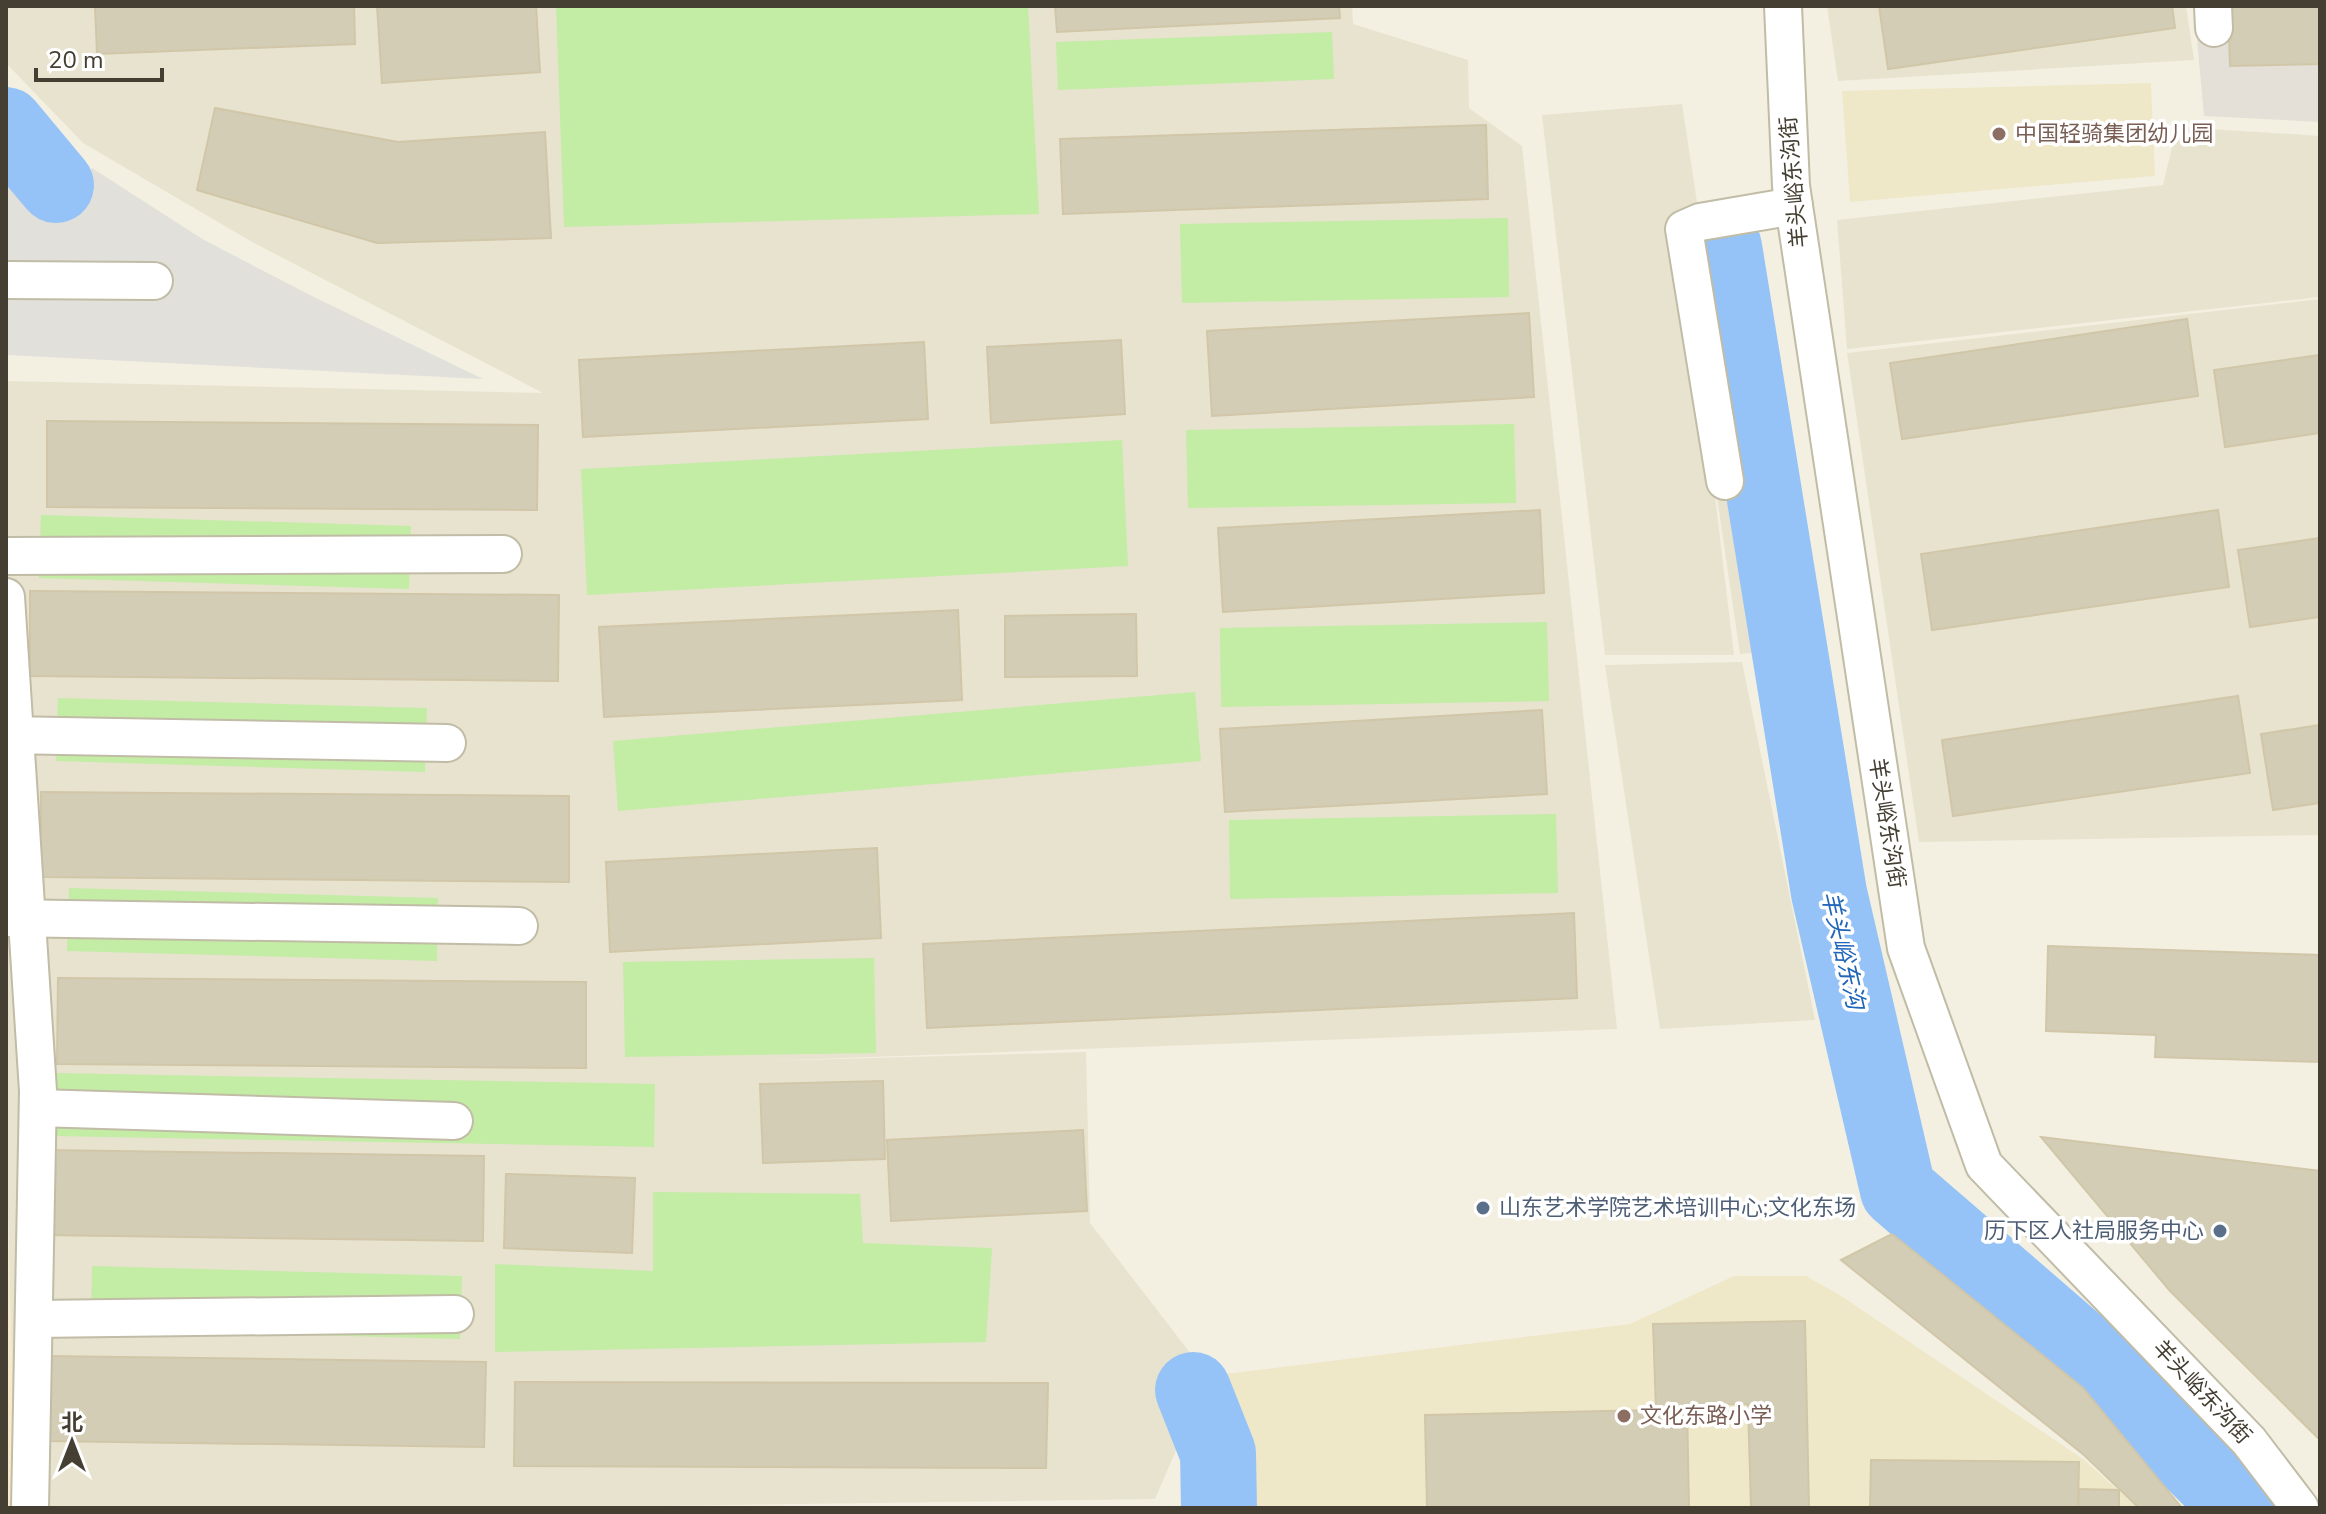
<svg xmlns="http://www.w3.org/2000/svg" width="2326" height="1514" viewBox="0 0 2326 1514" font-family="'Nunito Sans','Noto Sans SC',sans-serif">
	<style>
		.residential { fill: #e7e3cf }
		.commercial { fill: #f8eac9 }
		.industrial { fill: #e4e0d7 }
		.education { fill: #eee8c9 }
		.green { fill: #c3eca5 }
		.parking { fill: #e2e0db }
		.lines { fill: none; stroke-linecap: round; stroke-linejoin: round }
		.river { stroke: #96c3f7; stroke-width: 76 }
		.building { fill: #d4cdb6; stroke: #d1c6a8; stroke-width: 2 }
		.minor-casing { stroke: #c1bca6; stroke-width: 40 }
		.minor { stroke: #fff; stroke-width: 36 }
		.education-dot { fill: #8d6e63; stroke: #fff; stroke-width: 3 }
		.service-dot { fill: #5c6f8a; stroke: #fff; stroke-width: 3 }
		.labels { text-anchor: middle; dominant-baseline: central; stroke-width: 7; stroke-linejoin: round; paint-order: stroke }
		.education-label { font-size: 22px; fill: #785e54; stroke: #fff; text-anchor: start }
		.street-label { font-size: 22px; fill: #443f32; stroke: #fff }
		.service-label { font-size: 22px; fill: #4e5e75; stroke: #fff; text-anchor: start }
		.water-label { font-size: 24px; font-style: italic; fill: #2166b9; stroke: #fff }
	</style>
	<rect width="100%" height="100%" fill="#f3f0e1"/>
	<g class="residential">
		<polygon points="6,6 1352,6 1353,24 1468,60 1469,108 1522,146 1617,1029 763,1061 1086,1052 1090,1223 1208,1376 1155,1499 507,1508 15,1508 6,1127 6,381 543,393 254,243 83,143 6,63"/>
		<polygon points="1827,6 2186,6 2194,60 1838,81"/>
		<polygon points="1682,104 1739,478 1713,480 1734,655 1605,655 1542,115"/>
		<polygon points="2177,127 2320,136 2320,297 1847,349 1837,220 2163,185"/>
		<polygon points="2320,299 2320,835 1919,842 1847,353"/>
		<polygon points="1740,482 1774,651 1740,654 1715,484"/>
		<polygon points="1742,662 1815,1020 1660,1029 1605,665"/>
	</g>
	<polygon class="commercial" points="6,1127 15,1508 6,1508"/>
	<polygon class="industrial" points="2194,6 2320,6 2320,122 2204,116"/>
	<g class="education">
		<polygon points="2151,83 2155,176 1850,202 1842,91"/>
		<polygon points="1734,1276 1806,1276 1840,1295 2083,1459 2138,1508 1234,1508 1225,1374 1630,1324"/>
	</g>
	<g class="green">
		<polygon points="556,6 1028,6 1039,214 564,227"/>
		<polygon points="1332,32 1334,79 1058,90 1056,42"/>
		<polygon points="1508,218 1509,297 1182,303 1180,224"/>
		<polygon points="1514,424 1516,503 1188,508 1186,430"/>
		<polygon points="1122,440 1128,566 587,595 581,469"/>
		<polygon points="41,515 411,526 409,589 39,578"/>
		<polygon points="1547,622 1549,701 1221,707 1220,628"/>
		<polygon points="1195,692 1201,761 618,811 613,741"/>
		<polygon points="58,698 427,708 425,772 56,761"/>
		<polygon points="1556,814 1558,893 1230,899 1229,820"/>
		<polygon points="69,888 438,898 437,961 67,951"/>
		<polygon points="874,958 876,1053 625,1057 623,962"/>
		<polygon points="55,1073 655,1084 654,1147 53,1136"/>
		<polygon points="653,1192 860,1194 863,1243 992,1248 986,1342 495,1352 495,1264 653,1271"/>
		<polygon points="92,1266 462,1276 460,1339 91,1329"/>
	</g>
	<polygon class="parking" points="92,168 204,240 312,296 483,379 6,355 6,184 37,213"/>
	<g class="lines">
		<g class="river">
			<polyline points="6,125 56,185"/>
			<polyline points="1724,247 1829,893 1898,1190 2082,1349 2240,1508"/>
			<polyline points="1193,1390 1218,1453 1219,1508"/>
		</g>
	</g>
	<g class="building">
		<polygon points="95,6 354,6 355,44 97,54"/>
		<polygon points="377,6 536,6 540,72 382,83"/>
		<polygon points="1055,6 1339,6 1340,18 1057,32"/>
		<polygon points="1879,6 2172,6 2175,28 1888,69"/>
		<polygon points="2228,6 2320,6 2320,64 2230,66"/>
		<polygon points="215,108 398,142 545,132 551,238 377,243 197,190"/>
		<polygon points="1486,125 1488,199 1063,214 1060,139"/>
		<polygon points="1529,313 1534,397 1212,416 1207,331"/>
		<polygon points="2187,319 2198,396 1902,439 1890,363"/>
		<polygon points="1121,340 1125,414 991,423 987,347"/>
		<polygon points="924,342 928,419 583,437 579,360"/>
		<polygon points="2320,355 2320,433 2225,447 2214,370"/>
		<polygon points="47,421 538,425 537,510 47,507"/>
		<polygon points="1540,510 1544,593 1223,612 1218,528"/>
		<polygon points="2218,510 2229,587 1932,630 1921,554"/>
		<polygon points="2320,538 2320,617 2250,627 2238,550"/>
		<polygon points="30,591 559,595 558,681 30,676"/>
		<polygon points="958,610 962,700 604,717 599,627"/>
		<polygon points="1136,614 1137,676 1005,677 1005,616"/>
		<polygon points="2238,696 2250,773 1953,816 1942,740"/>
		<polygon points="1542,710 1547,794 1225,812 1220,729"/>
		<polygon points="2320,725 2320,803 2273,810 2261,734"/>
		<polygon points="41,792 569,796 569,882 41,877"/>
		<polygon points="877,848 881,938 610,952 606,862"/>
		<polygon points="1574,913 1577,998 927,1028 923,944"/>
		<polygon points="2048,946 2320,955 2320,1062 2155,1057 2156,1035 2046,1031"/>
		<polygon points="58,978 586,982 586,1068 57,1064"/>
		<polygon points="883,1081 885,1159 763,1163 760,1084"/>
		<polygon points="1083,1130 1087,1211 891,1221 887,1140"/>
		<polygon points="2041,1137 2320,1171 2320,1440 2170,1291"/>
		<polygon points="43,1150 484,1156 483,1241 42,1235"/>
		<polygon points="506,1174 635,1178 632,1253 504,1248"/>
		<polygon points="1892,1234 2083,1388 2182,1508 2139,1508 2084,1455 1841,1260"/>
		<polygon points="1805,1321 1809,1508 1751,1508 1748,1404 1687,1405 1689,1508 1427,1508 1425,1415 1656,1410 1653,1324"/>
		<polygon points="45,1356 486,1362 484,1447 44,1441"/>
		<polygon points="515,1382 1048,1383 1046,1468 514,1466"/>
		<polygon points="1871,1460 2079,1462 2078,1508 1870,1508"/>
		<polygon points="2079,1489 2119,1490 2119,1508 2078,1508"/>
	</g>
	<g class="lines">
		<g class="minor-casing">
			<g id="minor">
				<polyline points="1783,6 1791,186 1906,948 1984,1165 2249,1441 2300,1508"/>
				<polyline points="2213,6 2214,28"/>
				<polyline points="6,280 154,281"/>
				<polyline points="1725,481 1684,229 1700,222 1794,206"/>
				<polyline points="6,556 503,554"/>
				<polyline points="6,597 38,1091 30,1508"/>
				<polyline points="6,735 447,743"/>
				<polyline points="6,918 519,926"/>
				<polyline points="38,1108 454,1121"/>
				<polyline points="34,1319 455,1314"/>
			</g>
		</g>
		<use href="#minor" class="minor"/>
	</g>
	<g class="education-dot">
		<circle cx="1999" cy="134" r="8"/>
		<circle cx="1624" cy="1416" r="8"/>
	</g>
	<g class="service-dot">
		<circle cx="1483" cy="1208" r="8"/>
		<circle cx="2220" cy="1231" r="8"/>
	</g>
	<g class="labels">
		<g class="education-label">
			<text x="2015" y="134">中国轻骑集团幼儿园</text>
			<text x="1640" y="1416">文化东路小学</text>
		</g>
		<g class="street-label">
			<text transform="translate(1794 182) rotate(-95)">羊头峪东沟街</text>
			<text transform="translate(1887 823) rotate(81)">羊头峪东沟街</text>
			<text transform="translate(2202 1392) rotate(47)">羊头峪东沟街</text>
		</g>
		<g class="service-label">
			<text x="1499" y="1208">山东艺术学院艺术培训中心;文化东场</text>
			<text x="2204" y="1231" text-anchor="end">历下区人社局服务中心</text>
		</g>
		<g class="water-label">
			<text transform="translate(1843 950) rotate(77)">羊头峪东沟</text>
		</g>
	</g>
	<rect width="2326" height="1514" fill="none" stroke="#443f32" stroke-width="16"/>
	<g transform="translate(72 1442)" stroke="#ffffff" stroke-width="6" paint-order="stroke">
	<path d="M0-6L14 30L0 20L-14 30Z" fill="#443f32"/>
	<text y="-12" font-size="22" font-weight="bold" text-anchor="middle" fill="#443f32">北</text>
	</g>
	<path d="M36 68v12h126v-12" fill="none" stroke="#443f32" stroke-width="4"/>
	<text x="48" y="68" font-size="24" fill="#443f32" stroke="#ffffff" stroke-width="6" paint-order="stroke">20 m</text>
</svg>
